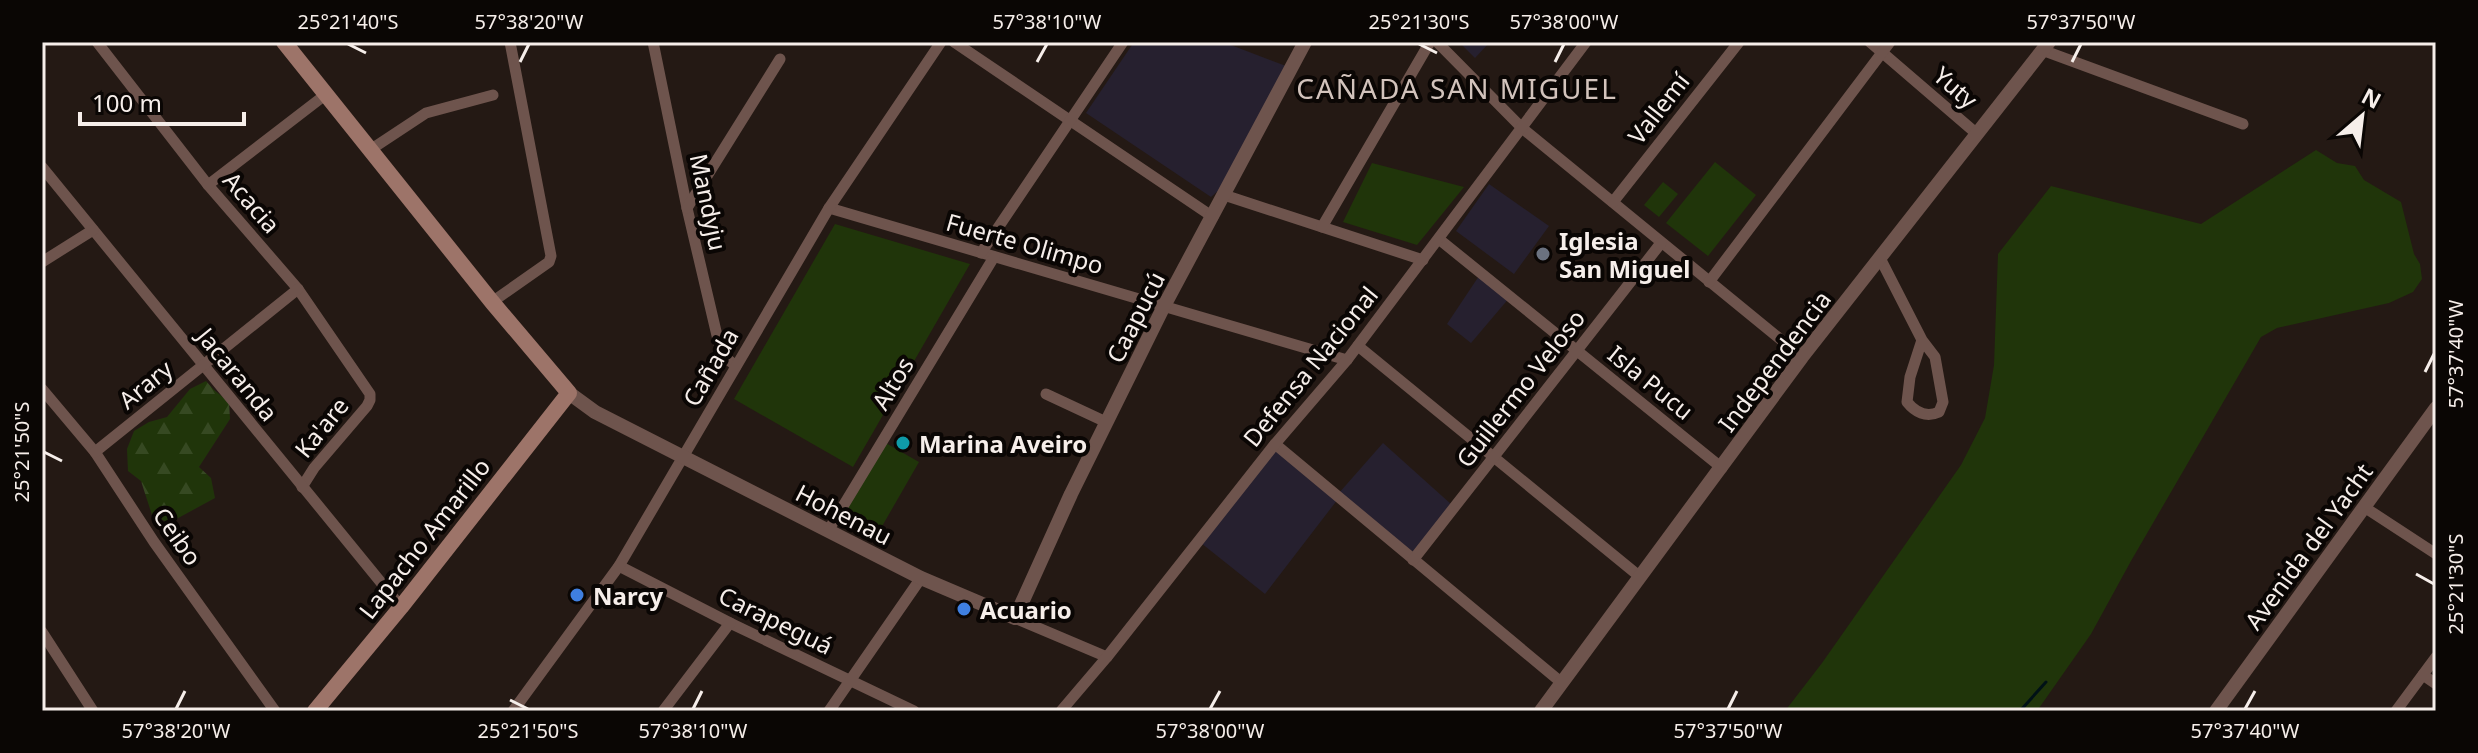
<svg xmlns="http://www.w3.org/2000/svg" width="2478" height="753" viewBox="0 0 2478 753" font-family="'Noto Sans',sans-serif">
	<style>
		.industrial { fill: #26202f }
		.green { fill: #20350a }
		.forest { fill: url(#forest-firs) }
		.lines { fill: none; stroke-linecap: round; stroke-linejoin: round }
		.stream { stroke: #001116; stroke-width: 3 }
		.minor { stroke: #6e544d; stroke-width: 11 }
		.tertiary { stroke: #6e544d; stroke-width: 14 }
		.secondary { stroke: #9d7469; stroke-width: 16 }
		.ticks { fill: none; stroke: #f6eeea; stroke-width: 3 }
		.worship-dot { fill: #6b7280; stroke: #0a0604; stroke-width: 3 }
		.culture-dot { fill: #0f9aa8; stroke: #0a0604; stroke-width: 3 }
		.shop-dot { fill: #3f7fe0; stroke: #0a0604; stroke-width: 3 }
		.labels { text-anchor: middle; dominant-baseline: central; stroke-width: 8; stroke-linejoin: round; paint-order: stroke }
		.street-label { font-size: 24px; fill: #f6eeea; stroke: #0a0604 }
		.poi-label { font-size: 24px; font-weight: bold; fill: #f6eeea; stroke: #0a0604; text-anchor: start }
		.quarter-label { font-size: 28px; letter-spacing: 2px; fill: #d2c3bc; stroke: #0a0604 }
		.neatline { fill: none; stroke: #f6eeea; stroke-width: 3 }
		.ticks-label { font-size: 20px; text-anchor: middle; fill: #f6eeea }
	</style>
	<defs>
		<pattern id="forest-firs" width="22" height="20" patternUnits="userSpaceOnUse" patternTransform="scale(2)"><rect width="22" height="20" fill="#20350a"/><path d="M5 1l3.5 6h-7zM16 11l3.5 6h-7z" fill="#364922"/></pattern>
	</defs>
	<rect width="100%" height="100%" fill="#241914"/>
	<g class="industrial">
		<polygon points="1134,42 1223,42 1286,66 1219,190 1211,197 1086,113"/>
		<polygon points="1459,42 1490,42 1475,58"/>
		<polygon points="1489,184 1549,226 1514,274 1456,231"/>
		<polygon points="1481,273 1510,297 1471,343 1447,324"/>
		<polygon points="1383,443 1452,505 1413,552 1339,493"/>
		<polygon points="1275,450 1338,499 1265,594 1201,543"/>
	</g>
	<g class="green">
		<polygon points="2316,150 2337,163 2355,166 2364,180 2401,202 2414,254 2420,264 2422,279 2413,292 2389,303 2277,328 2261,337 2131,561 2091,634 2037,711 1785,711 1822,663 1961,465 1985,418 1994,365 1998,254 2051,186 2201,224"/>
		<polygon points="1715,162 1756,195 1708,256 1666,223"/>
		<polygon points="1372,163 1464,187 1417,245 1343,222"/>
		<polygon points="1663,182 1678,194 1659,217 1644,205"/>
		<polygon points="835,224 970,264 853,467 734,399"/>
		<polygon points="884,442 919,462 873,542 837,522"/>
	</g>
	<polygon class="forest" points="206,381 214,390 229,402 230,419 199,467 211,478 215,498 169,523 152,515 141,481 128,471 127,449 134,431 149,422 167,417 190,389"/>
	<g class="lines">
		<polyline class="stream" points="2020,711 2046,682"/>
		<g class="minor">
			<polyline points="97,42 208,185 298,289 370,394 370,400 367,406 314,468 302,487"/>
			<polyline points="653,42 687,208 719,344 726,358 736,366"/>
			<polyline points="954,42 1213,217"/>
			<polyline points="1437,42 1522,128 1802,357"/>
			<polyline points="1870,42 1977,134"/>
			<polyline points="2042,50 2243,124"/>
			<polyline points="370,150 426,113 493,95"/>
			<polyline points="42,167 401,607"/>
			<polyline points="208,185 325,95"/>
			<polyline points="1224,195 1423,260"/>
			<polyline points="1613,202 1739,42"/>
			<polyline points="687,208 780,59"/>
			<polyline points="829,208 1347,360"/>
			<polyline points="1322,227 1430,42"/>
			<polyline points="1440,240 1722,468"/>
			<polyline points="981,253 1123,42"/>
			<path d="M 1880,258 L 1922,340 L 1935,357 L 1943,402 L 1939,412 C 1926,418 1915,412 1907,402 L 1910,377 L 1922,340"/>
			<polyline points="42,262 93,230"/>
			<polyline points="1709,282 1890,42"/>
			<polyline points="492,302 549,262 551,256 510,42"/>
			<polyline points="1358,346 1639,576"/>
			<polyline points="42,389 95,452 154,542 275,711"/>
			<polyline points="1046,394 1106,422"/>
			<polyline points="1275,444 1562,683"/>
			<polyline points="95,452 298,289"/>
			<polyline points="2364,507 2436,554"/>
			<polyline points="828,531 994,257"/>
			<polyline points="1413,560 1661,243"/>
			<polyline points="619,566 730,623 914,711"/>
			<polyline points="1015,618 1107,657"/>
			<polyline points="42,632 93,711"/>
			<polyline points="2423,675 2436,684"/>
			<polyline points="513,711 619,566 829,208 941,42"/>
			<polyline points="663,711 730,623"/>
			<polyline points="829,711 921,578"/>
			<polyline points="1061,711 1107,657 1275,444 1347,360 1586,42"/>
			<polyline points="2396,711 2436,657"/>
		</g>
		<g class="tertiary">
			<polyline points="569,393 595,412 921,578 1015,618 1071,494 1164,306 1305,42"/>
			<polyline points="1541,711 1802,357 2049,42"/>
			<polyline points="2216,711 2436,408"/>
		</g>
		<polyline class="secondary" points="284,42 492,302 569,393 401,607 315,711"/>
	</g>
	<path class="ticks" d="M 348,44 L 366,53M 1419,44 L 1437,53M 520,62 L 529,44M 1037,62 L 1047,44M 1555,62 L 1564,44M 2072,62 L 2081,44M 2425,372 L 2434,354M 44,452 L 62,461M 2416,574 L 2434,584M 510,700 L 528,709M 176,709 L 185,691M 693,709 L 702,691M 1210,709 L 1220,691M 1728,709 L 1737,691M 2245,709 L 2255,691"/>
	<circle class="worship-dot" cx="1543" cy="254" r="8"/>
	<circle class="culture-dot" cx="903" cy="443" r="8"/>
	<g class="shop-dot">
		<circle cx="577" cy="595" r="8"/>
		<circle cx="964" cy="609" r="8"/>
	</g>
	<g class="labels">
		<g class="street-label">
			<text transform="translate(1956 87) rotate(41)">Yuty</text>
			<text transform="translate(1658 108) rotate(-52)">Vallemí</text>
			<text transform="translate(252 202) rotate(49)">Acacia</text>
			<text transform="translate(709 202) rotate(78)">Mandyju</text>
			<text transform="translate(1025 243) rotate(16)">Fuerte Olimpo</text>
			<text transform="translate(1135 317) rotate(-63)">Caapucú</text>
			<text transform="translate(1774 361) rotate(-53)">Independencia</text>
			<text transform="translate(1310 366) rotate(-51)">Defensa Nacional</text>
			<text transform="translate(710 367) rotate(-60)">Cañada</text>
			<text transform="translate(238 374) rotate(51)">Jacaranda</text>
			<text transform="translate(1651 382) rotate(39)">Isla Pucu</text>
			<text transform="translate(892 383) rotate(-59)">Altos</text>
			<text transform="translate(145 384) rotate(-39)">Arary</text>
			<text transform="translate(1520 388) rotate(-52)">Guillermo Veloso</text>
			<text transform="translate(321 427) rotate(-51)">Ka'are</text>
			<text transform="translate(844 514) rotate(27)">Hohenau</text>
			<text transform="translate(178 536) rotate(55)">Ceibo</text>
			<text transform="translate(424 538) rotate(-52)">Lapacho Amarillo</text>
			<text transform="translate(2308 546) rotate(-54)">Avenida del Yacht</text>
			<text transform="translate(776 620) rotate(26)">Carapeguá</text>
		</g>
		<g class="poi-label">
			<text x="1559" y="240">Iglesia<tspan x="1559" dy="28">San Miguel</tspan></text>
			<text x="919" y="443">Marina Aveiro</text>
			<text x="593" y="595">Narcy</text>
			<text x="980" y="609">Acuario</text>
		</g>
		<g class="quarter-label">
			<text x="1457" y="88">CAÑADA SAN MIGUEL</text>
		</g>
	</g>
	<rect width="2478" height="753" fill="none" stroke="#0a0604" stroke-width="88"/>
	<g transform="translate(2362 116) rotate(28)" stroke="#0a0604" stroke-width="6" paint-order="stroke">
	<path d="M0-6L14 30L0 20L-14 30Z" fill="#f6eeea"/>
	<text y="-12" font-size="22" font-weight="bold" text-anchor="middle" fill="#f6eeea">N</text>
	</g>
	<path d="M80 112v12h164v-12" fill="none" stroke="#f6eeea" stroke-width="4"/>
	<text x="92" y="112" font-size="24" fill="#f6eeea" stroke="#0a0604" stroke-width="6" paint-order="stroke">100 m</text>
	<rect x="44" y="44" width="2390" height="665" class="neatline"/>
	<g class="ticks-label">
		<text x="348" y="29">25°21'40"S</text>
		<text x="529" y="29">57°38'20"W</text>
		<text x="1047" y="29">57°38'10"W</text>
		<text x="1419" y="29">25°21'30"S</text>
		<text x="1564" y="29">57°38'00"W</text>
		<text x="2081" y="29">57°37'50"W</text>
		<text transform="translate(2456 354) rotate(-90)" y="7">57°37'40"W</text>
		<text transform="translate(22 452) rotate(-90)" y="7">25°21'50"S</text>
		<text transform="translate(2456 584) rotate(-90)" y="7">25°21'30"S</text>
		<text x="176" y="738">57°38'20"W</text>
		<text x="528" y="738">25°21'50"S</text>
		<text x="693" y="738">57°38'10"W</text>
		<text x="1210" y="738">57°38'00"W</text>
		<text x="1728" y="738">57°37'50"W</text>
		<text x="2245" y="738">57°37'40"W</text>
	</g>
</svg>
